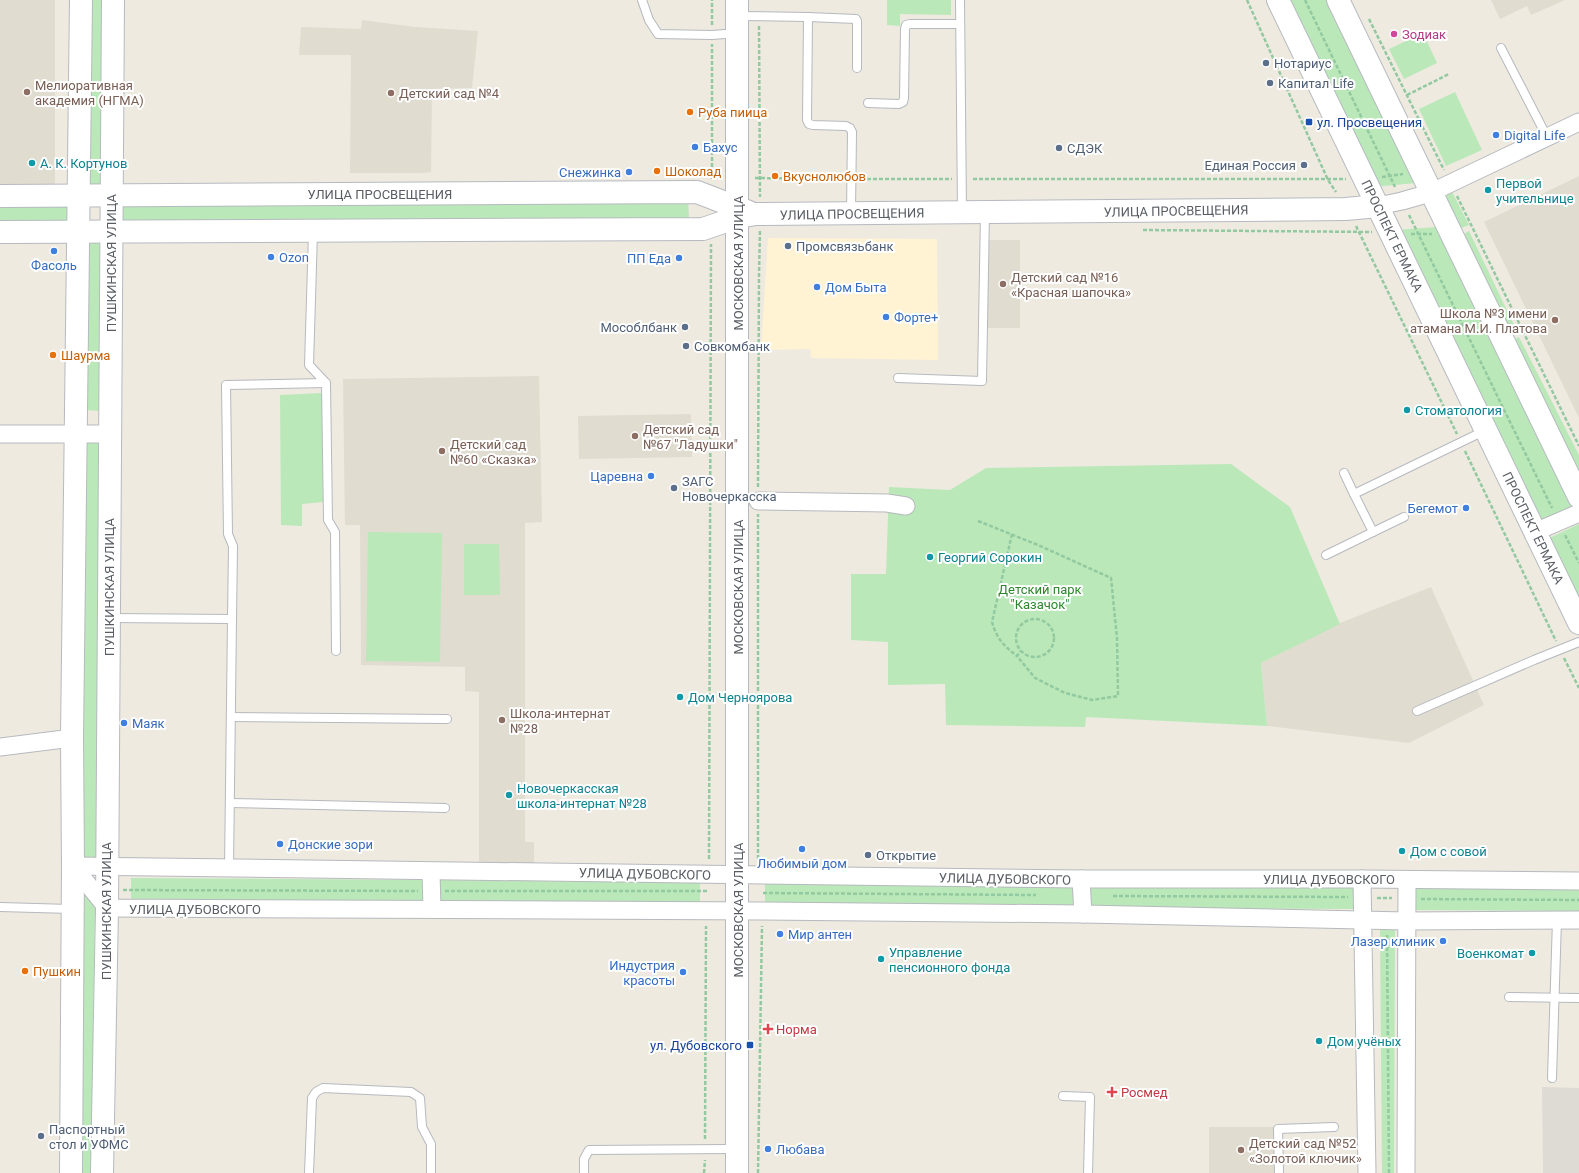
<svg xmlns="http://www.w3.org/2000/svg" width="1579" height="1173" viewBox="0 0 1579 1173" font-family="Roboto,sans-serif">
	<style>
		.commercial { fill: #fff3d3 }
		.industrial { fill: #dedbd4 }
		.education { fill: #e0dcd0 }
		.green { fill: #bae8b9 }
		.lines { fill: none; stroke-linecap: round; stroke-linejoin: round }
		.lane-casing { stroke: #b6b9be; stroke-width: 10 }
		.street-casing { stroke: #b6b9be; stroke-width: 19 }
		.secondary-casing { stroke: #b6bac0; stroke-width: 24 }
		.path { stroke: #92c9a0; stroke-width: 2.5; stroke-dasharray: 4 2; stroke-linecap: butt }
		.lane { stroke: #fff; stroke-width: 8 }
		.street { stroke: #fff; stroke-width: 17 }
		.secondary { stroke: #fff; stroke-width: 22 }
		.hotel-dot { fill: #d1479c; stroke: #fff; stroke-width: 1.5 }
		.service-dot { fill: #5c6f8a; stroke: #fff; stroke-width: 1.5 }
		.education-dot { fill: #8d6e63; stroke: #fff; stroke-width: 1.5 }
		.food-dot { fill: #e8710a; stroke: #fff; stroke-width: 1.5 }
		.transit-dot { fill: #1a4fb4; stroke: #fff; stroke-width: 1.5 }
		.shop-dot { fill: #3f7fe0; stroke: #fff; stroke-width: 1.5 }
		.culture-dot { fill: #0f9aa8; stroke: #fff; stroke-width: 1.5 }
		.health-dot { fill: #e0444e; stroke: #fff; stroke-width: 1.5 }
		.labels { text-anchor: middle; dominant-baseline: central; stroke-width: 4; stroke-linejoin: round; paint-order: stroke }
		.hotel-label { font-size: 13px; fill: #b23c85; stroke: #fff; text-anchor: start }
		.service-label { font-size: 13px; fill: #4e5e75; stroke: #fff; text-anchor: start }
		.education-label { font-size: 13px; fill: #785e54; stroke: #fff; text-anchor: start }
		.food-label { font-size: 13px; fill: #c56008; stroke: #fff; text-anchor: start }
		.transit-label { font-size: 13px; fill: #164399; stroke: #fff; text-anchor: start }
		.shop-label { font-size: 13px; fill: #366cbe; stroke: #fff; text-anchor: start }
		.culture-label { font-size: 13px; fill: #0d838f; stroke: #fff; text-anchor: start }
		.street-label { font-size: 13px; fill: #595d63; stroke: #fff }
		.park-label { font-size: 13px; fill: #2c872e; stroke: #fff }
		.health-label { font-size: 13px; fill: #be3a42; stroke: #fff; text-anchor: start }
	</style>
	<rect width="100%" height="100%" fill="#eeeae0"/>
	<polygon class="commercial" points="768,238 937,239 938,360 811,358 810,349 761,350"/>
	<polygon class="industrial" points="1542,1087 1579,1088 1579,1173 1543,1173"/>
	<g class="education">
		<rect x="0" y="0" width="55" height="184"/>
		<polygon points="1491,0 1565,0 1531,15 1527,6 1500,19"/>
		<polygon points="362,20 415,27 478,31 472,88 432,89 431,172 423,173 350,173 351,55 299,55 301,27 361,29"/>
		<polygon points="1579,176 1579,418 1484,222"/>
		<rect x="986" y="240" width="34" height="88"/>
		<polygon points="539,376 542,522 525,523 525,842 534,842 534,865 479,864 479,692 465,691 465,667 361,665 360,525 345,525 343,379"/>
		<polygon points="691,414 692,457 579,459 578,416"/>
		<polygon points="1431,587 1484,705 1409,743 1267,726 1261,663 1340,623"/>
		<rect x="1209" y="1127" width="65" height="46"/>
	</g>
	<g class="green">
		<polygon points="85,0 108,0 106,187 83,186"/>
		<polygon points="887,0 951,0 951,15 900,14 900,26 887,25"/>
		<polygon points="1283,0 1329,0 1416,183 1373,187"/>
		<polygon points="1423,33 1437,63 1404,79 1389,49"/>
		<polygon points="1455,92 1482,150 1446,166 1419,109"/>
		<polygon points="1451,190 1469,225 1459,229 1447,200 1447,193"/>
		<polygon points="688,196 689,220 120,230 121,198"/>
		<polygon points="0,198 69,199 68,229 0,228"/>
		<polygon points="1436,227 1573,506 1536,523 1395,230"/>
		<polygon points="1469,231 1516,329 1508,334 1462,235"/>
		<polygon points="87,240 105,240 102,411 84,410"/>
		<polygon points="1519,337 1579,455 1579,479 1511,341"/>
		<polygon points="322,393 323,502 302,504 302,526 281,525 280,395"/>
		<polygon points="85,439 101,439 96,859 80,859"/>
		<polygon points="1231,464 1290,507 1340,624 1261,663 1267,726 1086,717 1085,727 946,725 945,684 888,685 888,642 851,640 851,574 886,574 889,487 950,490 986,468"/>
		<polygon points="1579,524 1579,613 1545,540"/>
		<polygon points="368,532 442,533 440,662 366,661"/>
		<polygon points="464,544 499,544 500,595 464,595"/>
		<polygon points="131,878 427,880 427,903 131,901"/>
		<polygon points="439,880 700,883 700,903 439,900"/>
		<polygon points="765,883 1078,887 1079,907 765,902"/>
		<polygon points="1413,885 1579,888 1579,911 1413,910"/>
		<polygon points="1086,887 1357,888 1358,909 1087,908"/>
		<polygon points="80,896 88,896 95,909 91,1173 79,1173"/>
		<polygon points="1395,929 1394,1173 1382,1173 1380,930"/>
	</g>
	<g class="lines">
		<g class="lane-casing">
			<g id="lane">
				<polyline points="642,0 649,20 658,34 712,35 725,34"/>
				<polyline points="960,0 962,212"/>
				<polyline points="738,16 808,17 807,120 809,124 813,125 846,126 850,128 852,132 851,212"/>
				<polyline points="808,17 856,19 857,21 857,68"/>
				<polyline points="1501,48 1547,137"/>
				<polyline points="868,103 899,104 903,102 904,98 905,29 906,25 910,24 960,24"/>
				<polyline points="313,232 309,365 326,383 328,520 335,532 336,651"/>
				<polyline points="898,378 982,381 985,213"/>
				<polyline points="1344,473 1354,494"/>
				<polyline points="1373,532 1404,517"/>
				<polyline points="1326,555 1373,532 1354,494 1484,431"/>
				<polyline points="110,618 232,619 229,869"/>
				<polyline points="232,619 233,546 228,534 226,385 326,383"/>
				<polyline points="1417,711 1534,660 1579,642"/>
				<polyline points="231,717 447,719"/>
				<polyline points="230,803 445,808"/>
				<polyline points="0,907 71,909"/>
				<polyline points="1509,997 1579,998"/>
				<polyline points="1552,1078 1557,920"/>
				<polyline points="1063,1096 1090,1097 1088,1173"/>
				<polyline points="309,1173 312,1098 316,1092 323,1088 411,1092 420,1098 422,1127 431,1144 431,1173"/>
				<polyline points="584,1173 584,1159 589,1150 729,1149"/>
				<polyline points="1279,1173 1278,1129 1334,1127"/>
			</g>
		</g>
		<g class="street-casing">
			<g id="street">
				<polyline points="1378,206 1402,201 1430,193 1579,122"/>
				<polyline points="0,434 110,434"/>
				<polyline points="758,501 887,503 906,506"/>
				<polyline points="1535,532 1579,513"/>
				<polyline points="0,747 72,738"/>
				<polyline points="73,866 107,908 763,911 1083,914 1406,921 1579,920"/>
				<polyline points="73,866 1081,879 1362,879 1579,881"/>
				<polyline points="431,872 432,909"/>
				<polyline points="1081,879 1083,914"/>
				<polyline points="1362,879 1367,1173"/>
				<polyline points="1406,1173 1407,880"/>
			</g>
		</g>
		<g class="secondary-casing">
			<g id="secondary">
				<polyline points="737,0 737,1173"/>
				<polyline points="1278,0 1579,623"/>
				<polyline points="1338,0 1579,497"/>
				<polyline points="0,196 697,192 749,212"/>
				<polyline points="0,232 703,229 738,217 756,214 1346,209 1378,206"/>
				<polyline points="71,1173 73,866 72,738 81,0"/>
				<polyline points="102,1173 107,908 113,0"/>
			</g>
		</g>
		<g class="path">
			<polyline points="1247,0 1328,180 1336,192"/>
			<polyline points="1305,0 1395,187"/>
			<polyline points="1369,19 1444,170"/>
			<polyline points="712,25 712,0"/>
			<polyline points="759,26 760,197"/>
			<polyline points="1407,95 1449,74"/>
			<polyline points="1382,177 1403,174"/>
			<polyline points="755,178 842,179"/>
			<polyline points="712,179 712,44"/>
			<polyline points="861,179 952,179"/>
			<polyline points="973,179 1346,179"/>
			<polyline points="1457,196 1579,446"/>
			<polyline points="1409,215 1552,508"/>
			<polyline points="1356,226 1457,434"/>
			<polyline points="1143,230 1372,232"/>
			<polyline points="1411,234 1432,234"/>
			<polyline points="1465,451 1556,641"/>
			<polyline points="758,487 759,276 760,230"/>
			<polyline points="978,521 1038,545 1111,578 1117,638 1118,696 1092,700 1065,693 1035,678 1017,656 1021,651"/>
			<path d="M 1012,534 L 992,622 C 997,639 1003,645 1017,656"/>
			<polyline points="1565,535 1579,563"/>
			<circle cx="1035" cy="638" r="19"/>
			<polyline points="1564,658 1579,688"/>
			<polyline points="709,859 711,244"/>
			<polyline points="758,859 758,514"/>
			<polyline points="123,890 418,891"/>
			<polyline points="445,891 707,891"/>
			<polyline points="763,893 1036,895"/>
			<polyline points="1113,896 1348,897"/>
			<polyline points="1377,898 1392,898"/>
			<polyline points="1421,899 1579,900"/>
			<polyline points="1387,935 1389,1173"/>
			<polyline points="705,1139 706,926"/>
			<polyline points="704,1173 705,1160"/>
			<polyline points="758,1173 762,926"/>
		</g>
		<use href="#lane" class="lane"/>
		<use href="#street" class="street"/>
		<use href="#secondary" class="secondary"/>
	</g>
	<circle class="hotel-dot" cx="1394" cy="34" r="4"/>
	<g class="service-dot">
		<circle cx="1266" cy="63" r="4"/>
		<circle cx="1270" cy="83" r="4"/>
		<circle cx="1059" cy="148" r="4"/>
		<circle cx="1304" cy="165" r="4"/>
		<circle cx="788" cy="246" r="4"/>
		<circle cx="685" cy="327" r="4"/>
		<circle cx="686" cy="346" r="4"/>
		<circle cx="674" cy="488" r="4"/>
		<circle cx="868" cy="855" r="4"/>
		<circle cx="41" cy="1136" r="4"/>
	</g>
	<g class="education-dot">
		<circle cx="27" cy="92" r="4"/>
		<circle cx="391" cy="93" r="4"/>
		<circle cx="1003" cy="284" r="4"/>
		<circle cx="1555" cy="320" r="4"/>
		<circle cx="635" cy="436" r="4"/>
		<circle cx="442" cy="451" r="4"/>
		<circle cx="502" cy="720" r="4"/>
		<circle cx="1241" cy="1150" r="4"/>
	</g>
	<g class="food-dot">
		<circle cx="690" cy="112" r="4"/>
		<circle cx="657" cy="171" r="4"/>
		<circle cx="775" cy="176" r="4"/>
		<circle cx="53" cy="355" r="4"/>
		<circle cx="25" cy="971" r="4"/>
	</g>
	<g class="transit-dot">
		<rect x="1305" y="118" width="8" height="8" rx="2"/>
		<rect x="746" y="1041" width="8" height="8" rx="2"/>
	</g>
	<g class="shop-dot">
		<circle cx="1496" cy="135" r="4"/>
		<circle cx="695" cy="147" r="4"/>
		<circle cx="629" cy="172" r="4"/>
		<circle cx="54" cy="251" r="4"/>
		<circle cx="271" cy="257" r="4"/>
		<circle cx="679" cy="258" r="4"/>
		<circle cx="817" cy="287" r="4"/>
		<circle cx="886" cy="317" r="4"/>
		<circle cx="651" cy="476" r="4"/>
		<circle cx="1466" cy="508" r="4"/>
		<circle cx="124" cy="723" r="4"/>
		<circle cx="280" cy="844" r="4"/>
		<circle cx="802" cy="849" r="4"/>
		<circle cx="780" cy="934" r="4"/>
		<circle cx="1443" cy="941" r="4"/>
		<circle cx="683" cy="972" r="4"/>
		<circle cx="768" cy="1149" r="4"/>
	</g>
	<g class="culture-dot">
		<circle cx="32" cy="163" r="4"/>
		<circle cx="1488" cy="190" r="4"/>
		<circle cx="1407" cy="410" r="4"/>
		<circle cx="930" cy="557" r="4"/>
		<circle cx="680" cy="697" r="4"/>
		<circle cx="509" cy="795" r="4"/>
		<circle cx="1402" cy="851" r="4"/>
		<circle cx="1532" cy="953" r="4"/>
		<circle cx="881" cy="959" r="4"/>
		<circle cx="1319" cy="1041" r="4"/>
	</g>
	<g class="health-dot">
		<path d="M766 1023h4v4h4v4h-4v4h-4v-4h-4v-4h4z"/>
		<path d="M1110 1086h4v4h4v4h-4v4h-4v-4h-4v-4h4z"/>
	</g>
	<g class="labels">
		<g class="hotel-label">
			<text x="1402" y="34">Зодиак</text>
		</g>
		<g class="service-label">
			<text x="1274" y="63">Нотариус</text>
			<text x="1278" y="83">Капитал Life</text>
			<text x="1067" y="148">СДЭК</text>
			<text x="1296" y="165" text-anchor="end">Единая Россия</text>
			<text x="796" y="246">Промсвязьбанк</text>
			<text x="677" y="327" text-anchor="end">Мособлбанк</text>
			<text x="694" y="346">Совкомбанк</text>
			<text x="682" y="481">ЗАГС<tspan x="682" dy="15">Новочеркасска</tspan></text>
			<text x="876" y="855">Открытие</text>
			<text x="49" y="1129">Паспортный<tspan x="49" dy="15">стол и УФМС</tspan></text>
		</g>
		<g class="education-label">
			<text x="35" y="85">Мелиоративная<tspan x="35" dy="15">академия (НГМА)</tspan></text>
			<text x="399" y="93">Детский сад №4</text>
			<text x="1011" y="277">Детский сад №16<tspan x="1011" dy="15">«Красная шапочка»</tspan></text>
			<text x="1547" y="313" text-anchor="end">Школа №3 имени<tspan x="1547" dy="15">атамана М.И. Платова</tspan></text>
			<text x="643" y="429">Детский сад<tspan x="643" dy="15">№67 "Ладушки"</tspan></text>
			<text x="450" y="444">Детский сад<tspan x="450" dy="15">№60 «Сказка»</tspan></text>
			<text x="510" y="713">Школа-интернат<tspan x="510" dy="15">№28</tspan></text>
			<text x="1249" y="1143">Детский сад №52<tspan x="1249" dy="15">«Золотой ключик»</tspan></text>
		</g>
		<g class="food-label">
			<text x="698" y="112">Руба пиица</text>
			<text x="665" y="171">Шоколад</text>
			<text x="783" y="176">Вкуснолюбов</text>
			<text x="61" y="355">Шаурма</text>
			<text x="33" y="971">Пушкин</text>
		</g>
		<g class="transit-label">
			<text x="1317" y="122">ул. Просвещения</text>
			<text x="742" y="1045" text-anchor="end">ул. Дубовского</text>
		</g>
		<g class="shop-label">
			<text x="1504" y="135">Digital Life</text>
			<text x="703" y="147">Бахус</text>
			<text x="621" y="172" text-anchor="end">Снежинка</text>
			<text x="279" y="257">Ozon</text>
			<text x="671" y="258" text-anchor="end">ПП Еда</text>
			<text x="54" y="265" text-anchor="middle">Фасоль</text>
			<text x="825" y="287">Дом Быта</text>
			<text x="894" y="317">Форте+</text>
			<text x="643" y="476" text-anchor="end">Царевна</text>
			<text x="1458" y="508" text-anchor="end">Бегемот</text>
			<text x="132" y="723">Маяк</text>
			<text x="288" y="844">Донские зори</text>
			<text x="802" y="863" text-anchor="middle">Любимый дом</text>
			<text x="788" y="934">Мир антен</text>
			<text x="1435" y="941" text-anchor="end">Лазер клиник</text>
			<text x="675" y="965" text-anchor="end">Индустрия<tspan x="675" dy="15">красоты</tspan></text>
			<text x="776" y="1149">Любава</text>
		</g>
		<g class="culture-label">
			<text x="40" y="163">А. К. Кортунов</text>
			<text x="1496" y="183">Первой<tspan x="1496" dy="15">учительнице</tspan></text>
			<text x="1415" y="410">Стоматология</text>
			<text x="938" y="557">Георгий Сорокин</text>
			<text x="688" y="697">Дом Черноярова</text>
			<text x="517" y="788">Новочеркасская<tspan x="517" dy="15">школа-интернат №28</tspan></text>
			<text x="1410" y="851">Дом с совой</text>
			<text x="889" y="952">Управление<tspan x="889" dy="15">пенсионного фонда</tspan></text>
			<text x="1524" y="953" text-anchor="end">Военкомат</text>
			<text x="1327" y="1041">Дом учёных</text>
		</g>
		<g class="street-label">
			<text x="380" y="194">УЛИЦА ПРОСВЕЩЕНИЯ</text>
			<text transform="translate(1176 211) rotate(-1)">УЛИЦА ПРОСВЕЩЕНИЯ</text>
			<text transform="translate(852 214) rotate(-1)">УЛИЦА ПРОСВЕЩЕНИЯ</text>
			<text transform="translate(1392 236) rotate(64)">ПРОСПЕКТ ЕРМАКА</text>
			<text transform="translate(111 263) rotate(-90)">ПУШКИНСКАЯ УЛИЦА</text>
			<text transform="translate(738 263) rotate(-90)">МОСКОВСКАЯ УЛИЦА</text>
			<text transform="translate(1533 528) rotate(64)">ПРОСПЕКТ ЕРМАКА</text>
			<text transform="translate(109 587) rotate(-90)">ПУШКИНСКАЯ УЛИЦА</text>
			<text transform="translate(738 587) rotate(-90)">МОСКОВСКАЯ УЛИЦА</text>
			<text transform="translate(645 874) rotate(1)">УЛИЦА ДУБОВСКОГО</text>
			<text transform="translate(1005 879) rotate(1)">УЛИЦА ДУБОВСКОГО</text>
			<text x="1329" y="879">УЛИЦА ДУБОВСКОГО</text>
			<text x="195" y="909">УЛИЦА ДУБОВСКОГО</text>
			<text transform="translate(738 910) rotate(-90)">МОСКОВСКАЯ УЛИЦА</text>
			<text transform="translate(106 911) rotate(-90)">ПУШКИНСКАЯ УЛИЦА</text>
		</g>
		<g class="park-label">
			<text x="1040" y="589">Детский парк<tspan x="1040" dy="15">"Казачок"</tspan></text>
		</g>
		<g class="health-label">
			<text x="776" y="1029">Норма</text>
			<text x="1121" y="1092">Росмед</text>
		</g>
	</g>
</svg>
